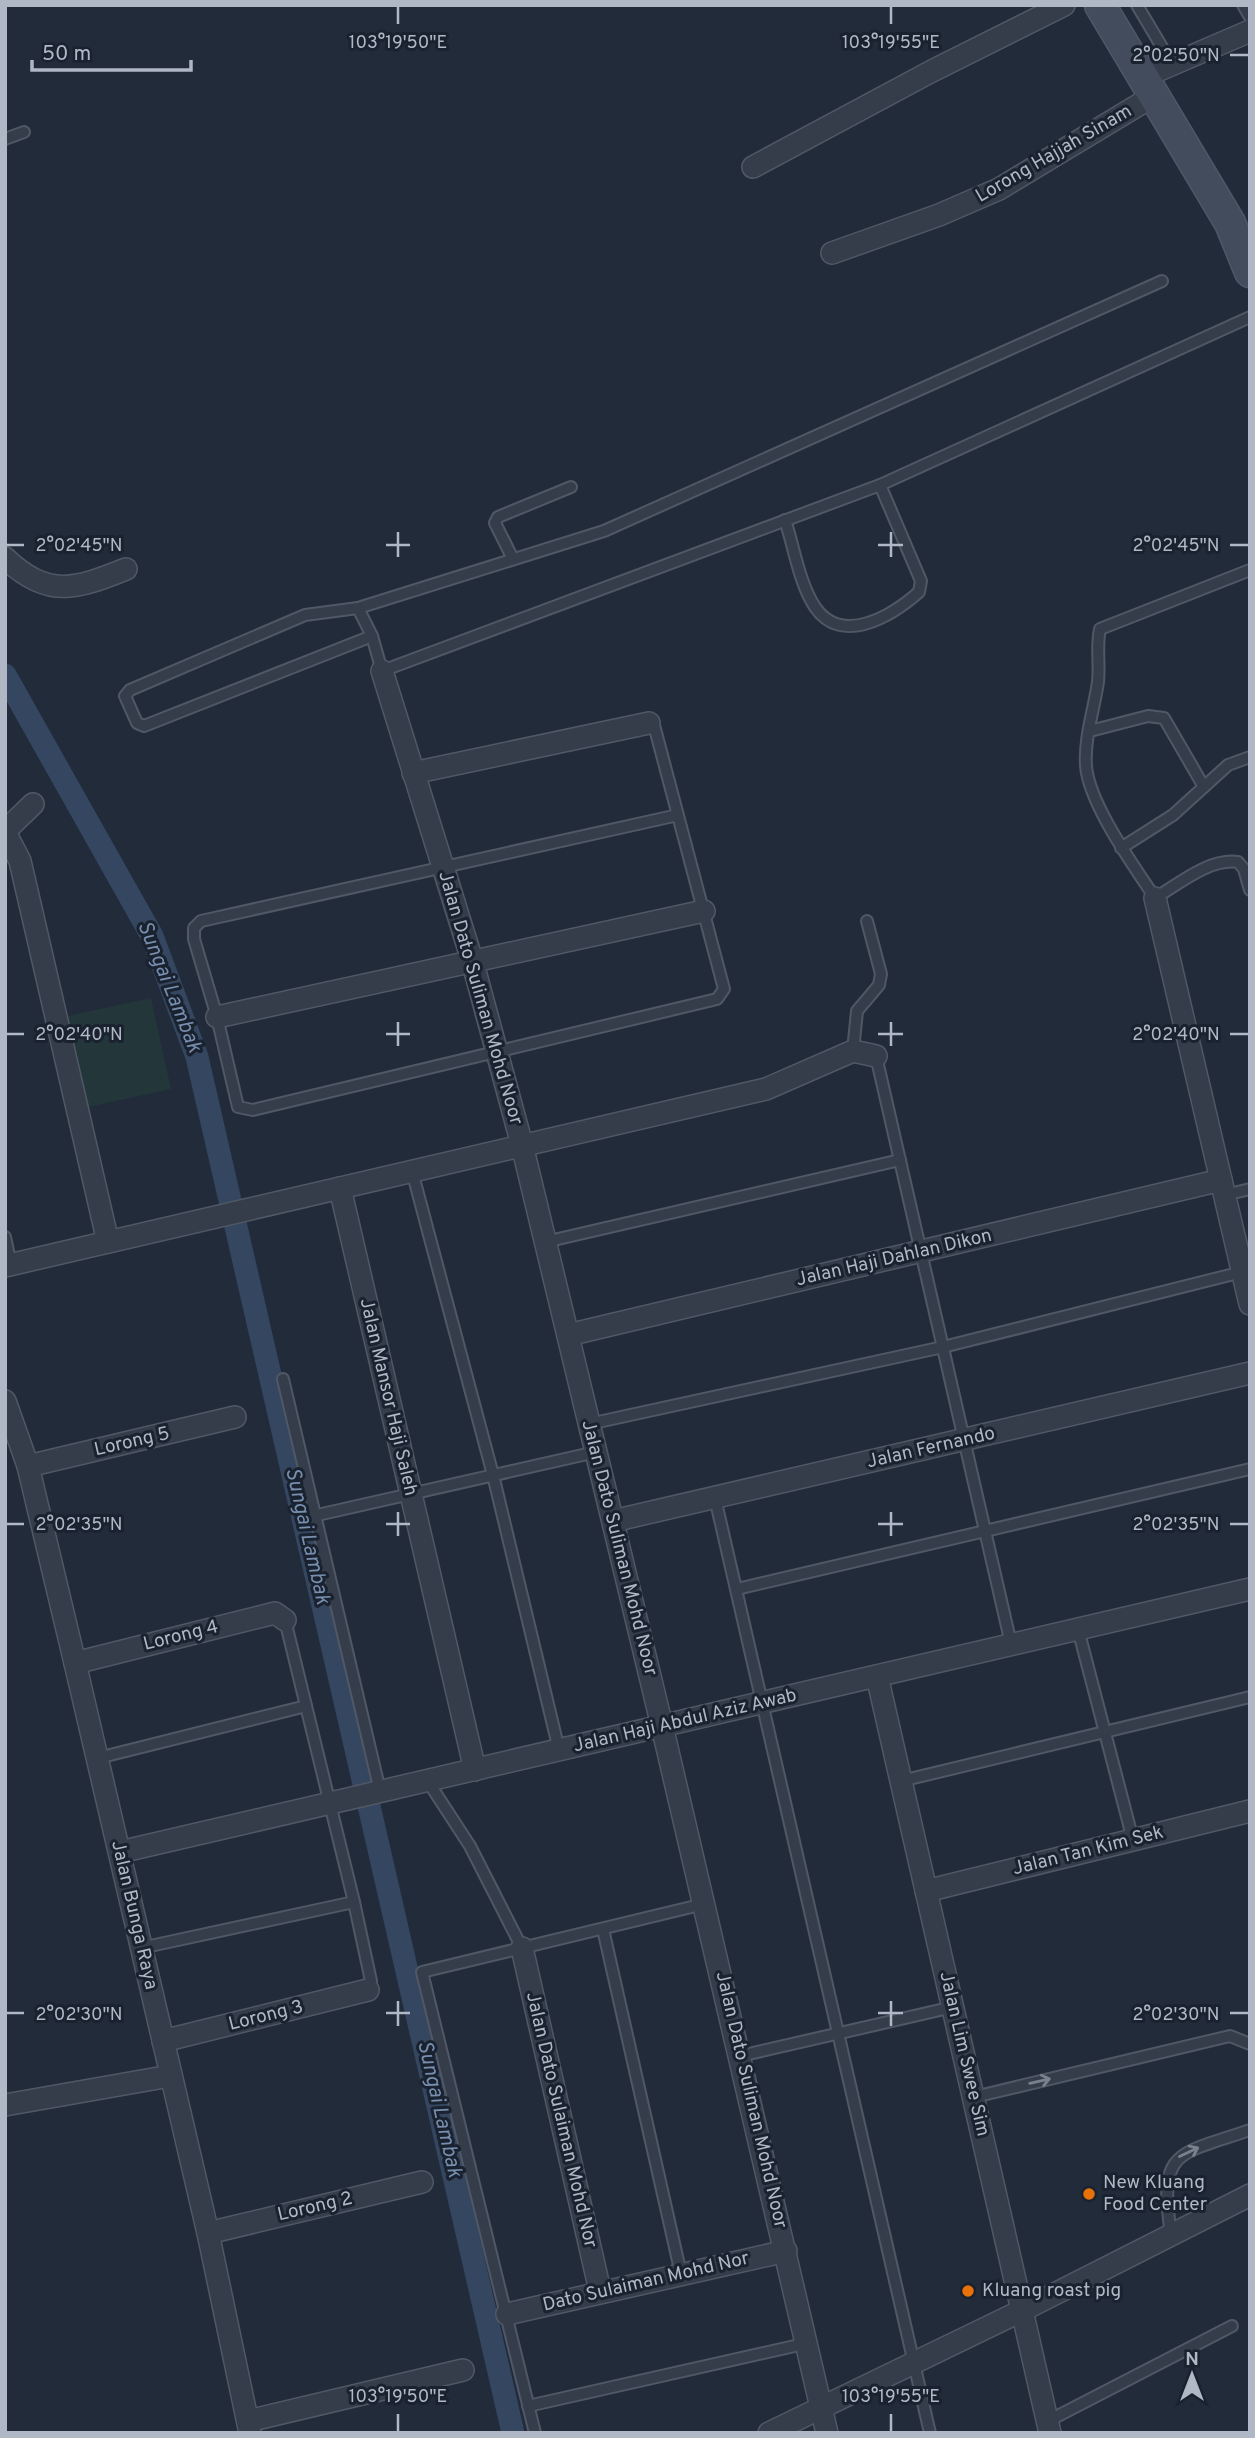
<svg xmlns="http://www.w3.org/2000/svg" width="1255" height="2438" viewBox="0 0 1255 2438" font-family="Overpass,sans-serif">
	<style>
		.green { fill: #23373b }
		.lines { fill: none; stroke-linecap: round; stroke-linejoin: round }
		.canal { stroke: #354661; stroke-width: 23 }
		.lane-casing { stroke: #505865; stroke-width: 14 }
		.street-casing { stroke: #505865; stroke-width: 24 }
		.secondary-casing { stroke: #505865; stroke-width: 33 }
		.lane { stroke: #353d4a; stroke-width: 10 }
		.street { stroke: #353d4a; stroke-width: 21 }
		.secondary { stroke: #434c5d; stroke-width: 30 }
		.oneway { stroke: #79818e }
		.ticks { fill: none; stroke: #b0b8c6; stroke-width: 2.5 }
		.food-dot { fill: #e8710a; stroke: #1a222f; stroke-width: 2.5 }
		.labels { text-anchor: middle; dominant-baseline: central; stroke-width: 6; stroke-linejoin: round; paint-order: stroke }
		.street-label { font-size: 19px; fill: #b0b8c6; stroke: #1a222f }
		.poi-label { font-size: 19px; fill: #b0b8c6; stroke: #1a222f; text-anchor: start }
		.water-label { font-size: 21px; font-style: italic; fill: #778eaf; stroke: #1a222f }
		.ticks-label { font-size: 18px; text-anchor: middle; fill: #b0b8c6; stroke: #1a222f; stroke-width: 6; stroke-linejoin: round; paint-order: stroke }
	</style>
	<rect width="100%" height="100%" fill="#212b3a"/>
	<polygon class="green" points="151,998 171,1089 88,1107 68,1016"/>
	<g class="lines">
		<polyline class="canal" points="5,675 152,936 197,1057 513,2433"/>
		<g class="lane-casing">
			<g id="lane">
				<polyline points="1137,5 1172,64"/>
				<polyline points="1243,5 1250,17"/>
				<polyline points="5,139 24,132"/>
				<polyline points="1162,281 604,531 358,608 372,636 382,671 880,485 1250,317"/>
				<path d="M 785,520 C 794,547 799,583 815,607 C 842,647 893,615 919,592 L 921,581 L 880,485"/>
				<polyline points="513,559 495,523 498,517 571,487"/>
				<path d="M 1250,570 L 1100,629 C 1096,646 1100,664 1098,682 C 1094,709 1084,739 1086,766 C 1089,804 1134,866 1155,898 C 1179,884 1209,858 1238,862 L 1244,869 L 1250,890"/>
				<polyline points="358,608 305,615 130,690 125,696 137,723 144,726 372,636"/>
				<polyline points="649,723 654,725 724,989 717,999 253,1110 238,1107 217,1017 194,939 194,928 201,921 678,815"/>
				<polyline points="1090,731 1148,716 1164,718 1204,787"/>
				<polyline points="1121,848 1173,815 1228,765 1250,757"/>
				<polyline points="853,1051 857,1011 879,985 881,974 867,921"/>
				<polyline points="876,1056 1011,1644"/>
				<polyline points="412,1171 493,1475 559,1750"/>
				<polyline points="1225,1195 1250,1189"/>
				<polyline points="5,1237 11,1265"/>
				<polyline points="545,1242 900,1160"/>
				<polyline points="283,1379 380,1791"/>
				<polyline points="589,1424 943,1347 1242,1272"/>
				<polyline points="715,1498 930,2433"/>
				<polyline points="313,1516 596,1452"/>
				<polyline points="737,1589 1250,1469"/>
				<polyline points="285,1620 354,1902"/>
				<polyline points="1078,1629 1133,1840"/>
				<polyline points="98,1758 306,1706"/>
				<polyline points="427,1780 470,1846 522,1948"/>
				<polyline points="901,1781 1250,1697"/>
				<polyline points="603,1929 681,2274"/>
				<polyline points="141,1948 354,1902 371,1981 368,1990"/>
				<polyline points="740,2056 953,2007"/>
				<polyline points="974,2097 1230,2036 1250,2044"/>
				<path d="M 1171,2234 C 1158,2149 1177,2155 1250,2130"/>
				<polyline points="528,2406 808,2343"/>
				<polyline points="1048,2421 1232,2326"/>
				<polyline points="535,2433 422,1972 704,1904"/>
			</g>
		</g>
		<g class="street-casing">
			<g id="street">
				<polyline points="1143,77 1250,31"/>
				<polyline points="753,167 932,71 1064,5"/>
				<polyline points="832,253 939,215 999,189 1155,95"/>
				<path d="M 5,558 C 48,599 76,589 126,569"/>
				<polyline points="382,671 472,960 522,1145 662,1726 827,2433"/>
				<polyline points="413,773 649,723"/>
				<polyline points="5,831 33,804"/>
				<polyline points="5,832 20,861 108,1242"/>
				<polyline points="1155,898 1250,1304"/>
				<polyline points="217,1017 704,911"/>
				<polyline points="340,1188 475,1770"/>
				<polyline points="5,1266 766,1089 853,1051 876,1056"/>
				<polyline points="568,1335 1221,1180"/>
				<polyline points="5,1401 28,1466 75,1663 208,2233 250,2433"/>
				<polyline points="28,1466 235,1417"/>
				<polyline points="613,1521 1250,1373"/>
				<polyline points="75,1663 275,1613 285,1620"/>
				<polyline points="877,1676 1050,2433"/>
				<polyline points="120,1852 1250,1589"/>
				<polyline points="926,1891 1250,1811"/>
				<polyline points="522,1948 600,2291"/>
				<polyline points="163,2041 368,1990"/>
				<polyline points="5,2105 170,2076"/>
				<polyline points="208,2233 422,2182"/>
				<polyline points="507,2314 786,2251"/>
				<polyline points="248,2421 463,2370"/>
				<polyline points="769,2433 1023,2310 1250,2195"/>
			</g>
		</g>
		<g class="secondary-casing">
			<polyline id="secondary" points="1100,5 1230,223 1250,272"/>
		</g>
		<use href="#lane" class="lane"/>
		<use href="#street" class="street"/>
		<use href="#secondary" class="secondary"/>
	</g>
	<defs><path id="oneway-shaft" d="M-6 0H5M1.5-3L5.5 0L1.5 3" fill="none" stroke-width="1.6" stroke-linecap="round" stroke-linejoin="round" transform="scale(1.75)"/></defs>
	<g class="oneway">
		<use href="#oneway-shaft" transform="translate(1040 2081) rotate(-13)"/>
		<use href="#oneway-shaft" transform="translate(1189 2152) rotate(-25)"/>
	</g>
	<path class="ticks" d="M 398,7 L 398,24M 891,7 L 891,24M 1230,55 L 1248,55M 398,532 L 398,557M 891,532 L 891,557M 7,545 L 24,545M 386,545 L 410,545M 878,545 L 903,545M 1230,545 L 1248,545M 398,1022 L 398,1046M 891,1022 L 891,1046M 7,1034 L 24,1034M 386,1034 L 410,1034M 878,1034 L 903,1034M 1230,1034 L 1248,1034M 398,1512 L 398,1536M 891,1512 L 891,1536M 7,1524 L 24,1524M 386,1524 L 410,1524M 878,1524 L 903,1524M 1230,1524 L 1248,1524M 398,2001 L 398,2026M 891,2001 L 891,2026M 7,2013 L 24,2013M 386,2013 L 410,2013M 878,2013 L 903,2013M 1230,2013 L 1248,2013M 398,2414 L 398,2431M 891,2414 L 891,2431"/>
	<g class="food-dot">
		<circle cx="1089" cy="2194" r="7"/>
		<circle cx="968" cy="2291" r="7"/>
	</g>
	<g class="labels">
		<g class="street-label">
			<text transform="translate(1054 154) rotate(-30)">Lorong Hajjah Sinam</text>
			<text transform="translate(480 998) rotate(74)">Jalan Dato Suliman Mohd Noor</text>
			<text transform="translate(894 1258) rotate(-13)">Jalan Haji Dahlan Dikon</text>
			<text transform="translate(388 1397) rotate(77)">Jalan Mansor Haji Saleh</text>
			<text transform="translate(132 1442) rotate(-13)">Lorong 5</text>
			<text transform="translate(931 1448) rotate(-13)">Jalan Fernando</text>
			<text transform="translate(619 1548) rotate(76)">Jalan Dato Suliman Mohd Noor</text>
			<text transform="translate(181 1636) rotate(-14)">Lorong 4</text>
			<text transform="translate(685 1721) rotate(-13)">Jalan Haji Abdul Aziz Awab</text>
			<text transform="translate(1088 1851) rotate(-14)">Jalan Tan Kim Sek</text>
			<text transform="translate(134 1915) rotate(77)">Jalan Bunga Raya</text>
			<text transform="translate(266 2016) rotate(-14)">Lorong 3</text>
			<text transform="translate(964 2054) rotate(77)">Jalan Lim Swee Sim</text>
			<text transform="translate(751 2100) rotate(77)">Jalan Dato Suliman Mohd Noor</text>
			<text transform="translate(561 2120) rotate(77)">Jalan Dato Sulaiman Mohd Nor</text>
			<text transform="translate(315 2207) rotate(-13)">Lorong 2</text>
			<text transform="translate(646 2282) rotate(-13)">Dato Sulaiman Mohd Nor</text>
		</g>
		<g class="poi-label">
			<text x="1103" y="2183">New Kluang<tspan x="1103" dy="22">Food Center</tspan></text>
			<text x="982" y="2291">Kluang roast pig</text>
		</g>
		<g class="water-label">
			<text transform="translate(169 987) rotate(68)">Sungai Lambak</text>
			<text transform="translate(307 1536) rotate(77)">Sungai Lambak</text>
			<text transform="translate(439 2109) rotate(77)">Sungai Lambak</text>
		</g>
	</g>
	<g class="ticks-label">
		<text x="398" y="48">103°19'50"E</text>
		<text x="891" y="48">103°19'55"E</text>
		<text x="1176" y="61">2°02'50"N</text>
		<text x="79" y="551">2°02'45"N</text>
		<text x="1176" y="551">2°02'45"N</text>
		<text x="79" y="1040">2°02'40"N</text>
		<text x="1176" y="1040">2°02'40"N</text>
		<text x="79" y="1530">2°02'35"N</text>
		<text x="1176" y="1530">2°02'35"N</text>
		<text x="79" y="2020">2°02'30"N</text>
		<text x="1176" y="2020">2°02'30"N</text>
		<text x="398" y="2402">103°19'50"E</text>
		<text x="891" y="2402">103°19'55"E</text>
	</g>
	<rect width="1255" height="2438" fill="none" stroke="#b0b8c6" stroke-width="14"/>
	<g transform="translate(1192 2375)" stroke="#1a222f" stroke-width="5" paint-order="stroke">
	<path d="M0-5L12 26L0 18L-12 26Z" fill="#b0b8c6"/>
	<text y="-10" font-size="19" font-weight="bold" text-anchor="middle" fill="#b0b8c6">N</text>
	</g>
	<path d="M32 60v10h159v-10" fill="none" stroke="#b0b8c6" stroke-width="3.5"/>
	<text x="42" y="60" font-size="21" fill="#b0b8c6" stroke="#1a222f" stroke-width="5" paint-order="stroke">50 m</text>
</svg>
